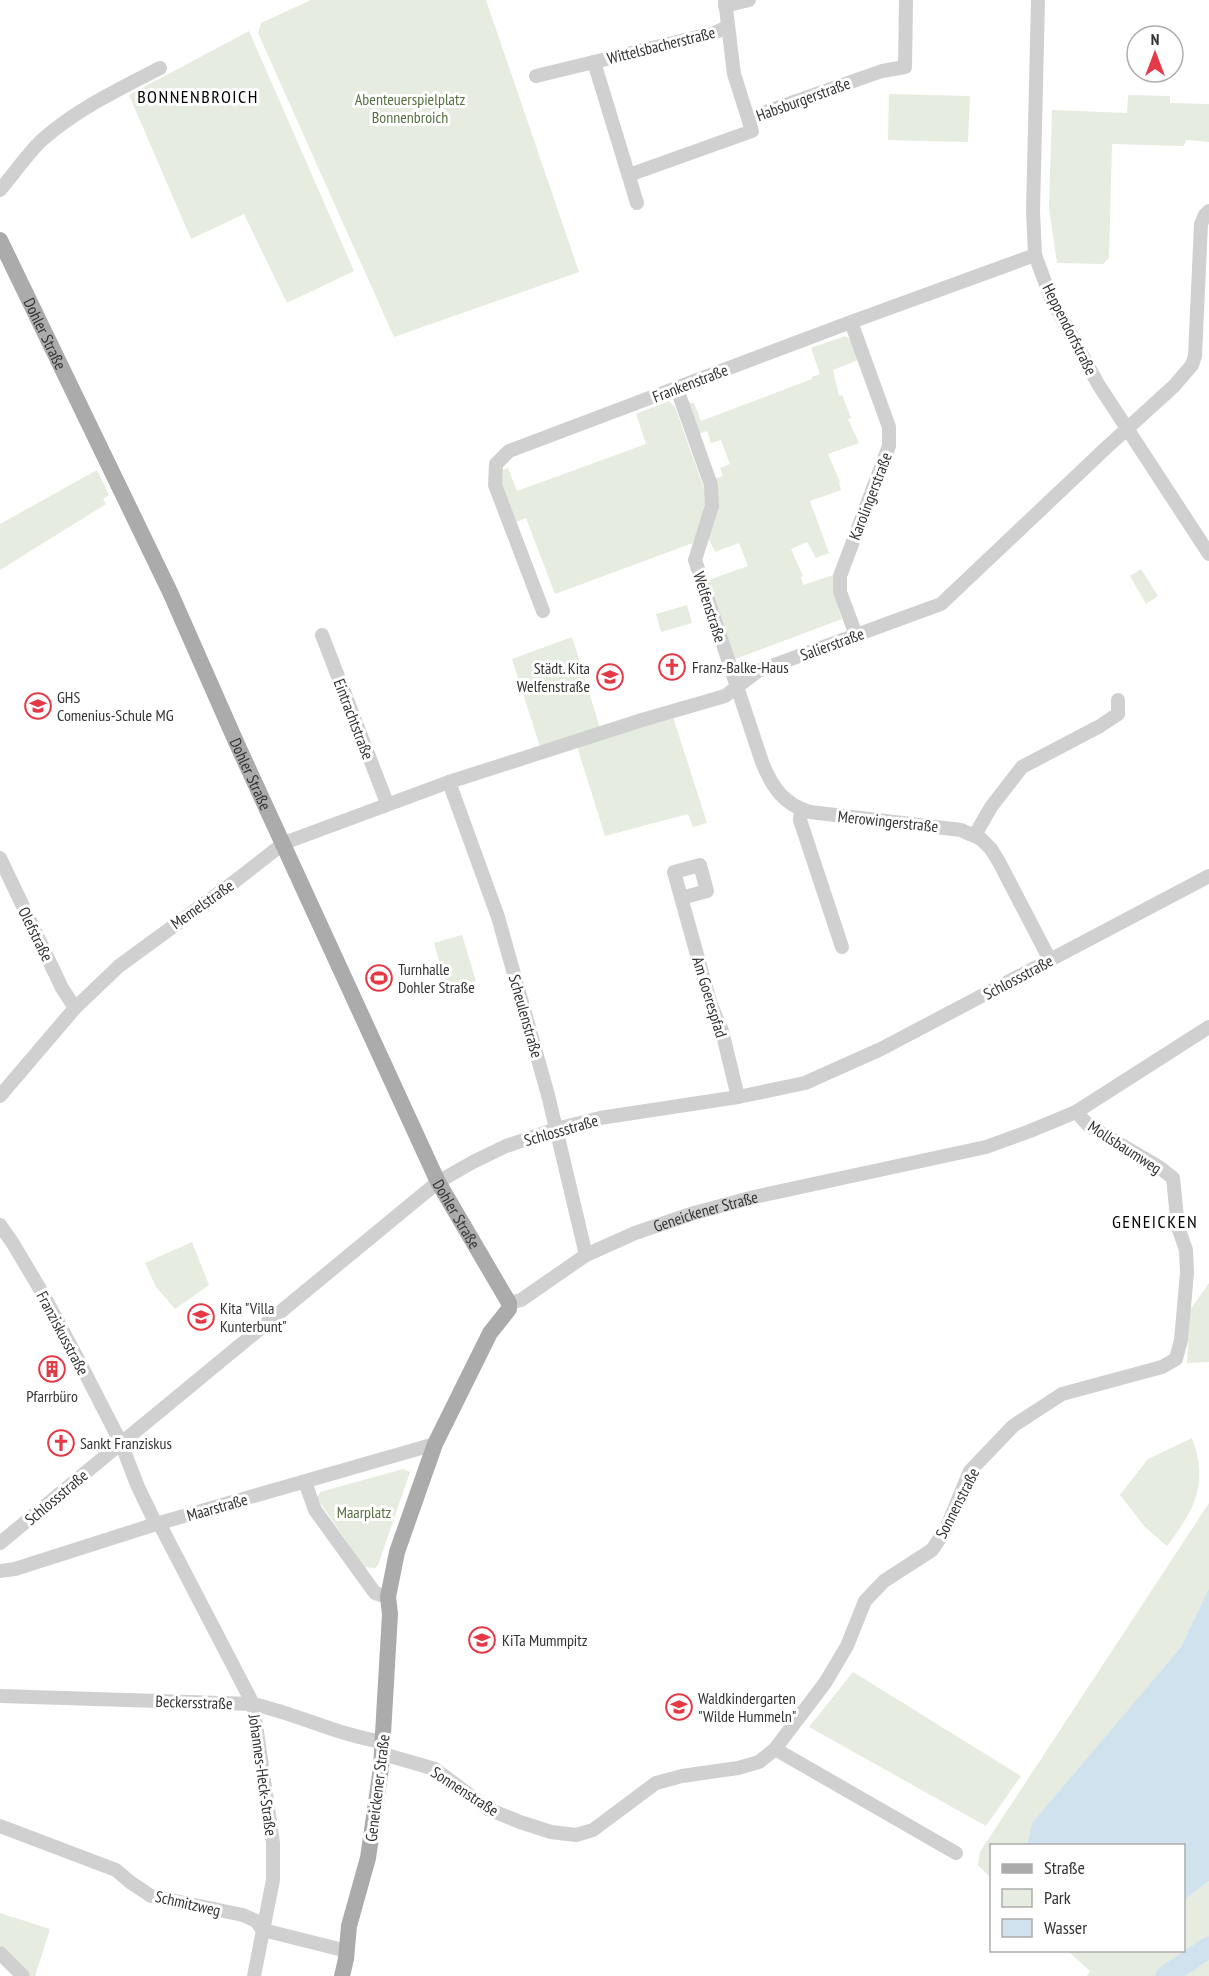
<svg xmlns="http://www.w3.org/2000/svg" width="1209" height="1976" viewBox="0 0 1209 1976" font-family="'PT Sans Narrow',sans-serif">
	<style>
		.green { fill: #e6ecdf }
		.water { fill: #cfe2ee }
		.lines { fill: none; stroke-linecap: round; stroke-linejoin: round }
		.river { stroke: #cfe2ee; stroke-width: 21 }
		.minor { stroke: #d0d0d0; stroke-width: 14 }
		.major { stroke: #ababab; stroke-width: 16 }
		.labels { text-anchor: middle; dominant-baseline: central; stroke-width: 6; stroke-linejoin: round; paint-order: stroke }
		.street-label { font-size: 16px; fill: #333; stroke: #fff }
		.park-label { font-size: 16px; fill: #56703f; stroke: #fff }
		.poi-label { font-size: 16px; fill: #333; stroke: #fff; text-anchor: start }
		.neighbourhood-label { font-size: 18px; letter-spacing: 1.5px; fill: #000; stroke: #fff }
	</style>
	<rect width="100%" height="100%" fill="#fff"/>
	<g class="green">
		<polygon points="311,0 486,0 579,272 394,337 258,33 261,23"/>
		<polygon points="249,31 354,271 287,303 244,214 191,239 129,95"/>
		<polygon points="889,94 970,96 968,142 888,140"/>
		<polygon points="1128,95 1170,96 1170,103 1209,104 1209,142 1186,140 1184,146 1112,144 1109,258 1103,264 1057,263 1049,208 1052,110 1127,113"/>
		<path d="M 845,336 L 850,339 L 858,360 L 833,370 L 839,396 L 842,395 L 851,418 L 848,419 L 859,443 L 828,454 L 840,482 L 839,483 L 841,490 L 810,501 L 829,553 L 816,558 L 807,542 L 791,549 L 803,576 L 801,577 L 803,585 L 833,575 L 833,593 L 842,619 L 735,659 L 709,580 L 748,566 L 739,543 L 715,552 L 708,537 C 718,518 720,500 713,479 L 723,476 L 720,468 L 730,464 L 721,440 L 711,443 L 707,431 L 698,434 L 686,402 L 694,403 L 701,421 L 812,379 L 812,377 L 820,374 L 811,348 Z"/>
		<polygon points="669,401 675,407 706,494 705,509 693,543 555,594 526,518 513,523 500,486 499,471 508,468 517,491 646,444 636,414"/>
		<polygon points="97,470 109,495 103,499 106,504 0,570 0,524"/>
		<polygon points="1141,569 1158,596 1146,604 1130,576"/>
		<polygon points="687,605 692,623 661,632 656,614"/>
		<polygon points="572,637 600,728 540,747 512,659"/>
		<polygon points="673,717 707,823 693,827 688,814 605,836 577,746"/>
		<polygon points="462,935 476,981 447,989 434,943"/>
		<polygon points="192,1242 209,1285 175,1309 156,1287 145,1263"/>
		<polygon points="1209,1283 1209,1362 1187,1363 1190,1310"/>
		<path d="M 1192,1438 C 1209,1483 1195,1509 1167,1546 L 1145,1527 L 1120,1495 L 1148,1459 Z"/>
		<polygon points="403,1469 410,1472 378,1565 375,1568 364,1567 317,1498 320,1492"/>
		<polygon points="1209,1503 1209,1588 1181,1647 1032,1823 1027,1845 992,1846 991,1878 978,1865 980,1852"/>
		<polygon points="853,1672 1021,1776 986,1826 809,1727"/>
		<polygon points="1209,1881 1209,1976 1087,1976 1090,1971 1068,1951 1184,1950 1184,1900"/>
		<polygon points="0,1913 50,1929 35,1976 31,1976 0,1945"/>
	</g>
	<polygon class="water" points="1209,1588 1209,1881 1184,1900 1184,1846 1027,1845 1032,1823 1181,1647"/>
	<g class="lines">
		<polyline class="river" points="1166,1976 1209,1947"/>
		<g class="minor">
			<polyline points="725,0 734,74 748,118 882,71 905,67 906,0"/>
			<polyline points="1038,0 1033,211 1035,255 1051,298 1098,384 1209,554"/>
			<polyline points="725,6 749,0"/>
			<polyline points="594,62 637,203"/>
			<polyline points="536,76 714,33 727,27"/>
			<polyline points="629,175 752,131 748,118"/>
			<path d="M 0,190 C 14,174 27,154 42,140 C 77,109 119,89 160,68"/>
			<polyline points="851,322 889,427 889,446 840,576 840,592 856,635"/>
			<path d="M 677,389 L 711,485 L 712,506 L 695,560 L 762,762 C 772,787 784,805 810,812 L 961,830 L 981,839 L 991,849 L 999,862 L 1050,960"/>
			<polyline points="543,611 495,485 496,464 509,451 851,322 1035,255"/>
			<polyline points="322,635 387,803"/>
			<polyline points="449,782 498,917 548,1095 586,1255"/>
			<polyline points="801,810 800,820 842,947"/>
			<polyline points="975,835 991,807 1022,767 1100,726 1118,714 1118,700"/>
			<polyline points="0,858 62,988 75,1008"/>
			<polyline points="681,898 707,891 700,865 674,872 711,1005 722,1031 738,1097"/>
			<polyline points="0,1096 75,1008 119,966 234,882 284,843 449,782 642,720 725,696 758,671 941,604 1107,447 1174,386 1192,365 1195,356 1201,224 1205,215 1209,211"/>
			<polyline points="0,1225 12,1242 43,1294 82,1367 121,1443 138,1487 156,1524"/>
			<path id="s1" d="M 509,1303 L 521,1300 L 586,1255 L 635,1233 L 694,1213 L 754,1197 L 986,1147 L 1030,1131 L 1076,1112 L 1209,1027"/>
			<polyline points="305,1482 315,1510 375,1593 388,1597"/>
			<polyline points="159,1523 253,1704 273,1843 273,1880 254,1976"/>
			<polyline points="0,1543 438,1182 473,1162 506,1146 556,1129 600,1118 738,1097 805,1083 881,1049 1209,876"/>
			<polyline points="0,1571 15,1569 156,1524 435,1444"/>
			<path d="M 0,1696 L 253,1704 C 298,1714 338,1735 383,1742"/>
			<polyline points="775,1749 956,1853"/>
			<polyline points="383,1754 435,1769 488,1809 520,1822 551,1832 576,1835 593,1830 656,1783 682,1776 738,1768 759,1762 775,1749 825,1683 847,1646 865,1601 884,1581 932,1550 946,1529 970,1471 1013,1426 1062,1394 1162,1367 1176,1359 1181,1340 1187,1273 1186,1250 1178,1227 1173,1178 1159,1167 1089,1126 1076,1112"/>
			<polyline points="0,1826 116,1870 130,1882 151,1896 243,1915 256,1921 263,1930 347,1951"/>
			<polyline points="0,1953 23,1976"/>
		</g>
		<path class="major" id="s2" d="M 0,240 L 170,592 L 237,744 L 438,1182 L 509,1303 L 509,1309 L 490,1333 L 435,1444 L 397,1552 L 388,1597 L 390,1614 L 381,1768 L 368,1858 L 349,1926 L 346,1959 L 342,1976"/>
	</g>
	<defs>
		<g id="church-ring" transform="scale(1.35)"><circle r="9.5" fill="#fff" stroke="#e63946" stroke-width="1.5"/><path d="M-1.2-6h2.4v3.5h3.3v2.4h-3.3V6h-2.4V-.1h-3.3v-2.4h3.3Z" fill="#e63946"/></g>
		<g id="school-ring" transform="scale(1.35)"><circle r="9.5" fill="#fff" stroke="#e63946" stroke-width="1.5"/><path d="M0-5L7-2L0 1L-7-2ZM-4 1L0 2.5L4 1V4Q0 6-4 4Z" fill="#e63946"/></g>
		<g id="stadium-ring" transform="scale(1.35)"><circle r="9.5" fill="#fff" stroke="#e63946" stroke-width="1.5"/><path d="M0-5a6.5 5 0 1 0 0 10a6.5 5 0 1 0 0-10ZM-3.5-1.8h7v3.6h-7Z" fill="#e63946"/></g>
		<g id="building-ring" transform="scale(1.35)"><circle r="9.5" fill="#fff" stroke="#e63946" stroke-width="1.5"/><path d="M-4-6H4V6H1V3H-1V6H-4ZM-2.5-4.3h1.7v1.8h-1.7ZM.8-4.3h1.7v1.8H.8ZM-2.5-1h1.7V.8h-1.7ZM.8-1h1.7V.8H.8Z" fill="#e63946"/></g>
	</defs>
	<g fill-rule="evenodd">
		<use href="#church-ring" x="672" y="667"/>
		<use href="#school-ring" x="610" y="677"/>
		<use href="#school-ring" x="38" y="706"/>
		<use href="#stadium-ring" x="379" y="978"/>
		<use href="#school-ring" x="201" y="1317"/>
		<use href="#building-ring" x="52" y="1369"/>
		<use href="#church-ring" x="61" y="1443"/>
		<use href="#school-ring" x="482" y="1640"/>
		<use href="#school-ring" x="679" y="1707"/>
	</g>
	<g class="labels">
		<g class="street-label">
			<text transform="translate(661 45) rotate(-14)">Wittelsbacherstraße</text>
			<text transform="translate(803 99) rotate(-20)">Habsburgerstraße</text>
			<text transform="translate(1070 329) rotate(63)">Heppendorfstraße</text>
			<text stroke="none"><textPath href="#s2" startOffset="104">Dohler Straße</textPath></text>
			<text transform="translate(690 383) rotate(-21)">Frankenstraße</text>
			<text transform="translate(870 496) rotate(-69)">Karolingerstraße</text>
			<text transform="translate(710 607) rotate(72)">Welfenstraße</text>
			<text transform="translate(832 644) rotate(-20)">Salierstraße</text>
			<text transform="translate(354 719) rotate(69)">Eintrachtstraße</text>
			<text stroke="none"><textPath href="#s2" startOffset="590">Dohler Straße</textPath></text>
			<text transform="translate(888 821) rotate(6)">Merowingerstraße</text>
			<text transform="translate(202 904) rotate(-35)">Memelstraße</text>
			<text transform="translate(36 934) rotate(64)">Olefstraße</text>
			<text transform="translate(1018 977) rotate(-28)">Schlossstraße</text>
			<text transform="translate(710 997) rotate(73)">Am Goerespfad</text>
			<text transform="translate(526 1016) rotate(74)">Scheulenstraße</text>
			<text transform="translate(561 1130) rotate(-16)">Schlossstraße</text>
			<text transform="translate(1125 1147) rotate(33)">Mollsbaumweg</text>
			<text stroke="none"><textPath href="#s1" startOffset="219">Geneickener Straße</textPath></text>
			<text stroke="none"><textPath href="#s2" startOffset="1076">Dohler Straße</textPath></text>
			<text transform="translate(63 1333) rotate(62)">Franziskusstraße</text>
			<text transform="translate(56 1497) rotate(-40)">Schlossstraße</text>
			<text transform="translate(957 1503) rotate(-63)">Sonnenstraße</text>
			<text transform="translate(217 1507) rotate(-16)">Maarstraße</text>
			<text transform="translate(194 1702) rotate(2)">Beckersstraße</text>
			<text transform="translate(263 1775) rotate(82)">Johannes-Heck-Straße</text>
			<text transform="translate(377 1788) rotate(-83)">Geneickener Straße</text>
			<text transform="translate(465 1791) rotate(33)">Sonnenstraße</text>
			<text transform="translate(188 1903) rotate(13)">Schmitzweg</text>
		</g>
		<g class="park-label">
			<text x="410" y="99">Abenteuerspielplatz<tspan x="410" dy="18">Bonnenbroich</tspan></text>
			<text x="364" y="1512">Maarplatz</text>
		</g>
		<g class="poi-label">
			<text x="692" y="667">Franz-Balke-Haus</text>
			<text x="590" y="668" text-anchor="end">Städt. Kita<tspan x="590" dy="18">Welfenstraße</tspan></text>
			<text x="57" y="697">GHS<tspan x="57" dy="18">Comenius-Schule MG</tspan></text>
			<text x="398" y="969">Turnhalle<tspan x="398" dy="18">Dohler Straße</tspan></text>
			<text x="220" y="1308">Kita "Villa<tspan x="220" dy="18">Kunterbunt"</tspan></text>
			<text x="52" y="1396" text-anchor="middle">Pfarrbüro</text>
			<text x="80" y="1443">Sankt Franziskus</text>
			<text x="502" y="1640">KiTa Mummpitz</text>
			<text x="698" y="1698">Waldkindergarten<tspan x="698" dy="18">"Wilde Hummeln"</tspan></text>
		</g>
		<g class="neighbourhood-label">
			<text x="198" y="96">BONNENBROICH</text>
			<text x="1155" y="1221">GENEICKEN</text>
		</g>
	</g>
	<rect x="990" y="1844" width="195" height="108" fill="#ffffff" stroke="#adadad" stroke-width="1.5"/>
	<rect x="1002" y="1864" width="30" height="9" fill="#ababab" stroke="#adadad" stroke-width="1.5"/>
	<text x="1044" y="1874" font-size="18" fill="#333333">Straße</text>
	<rect x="1002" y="1889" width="30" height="18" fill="#e6ecdf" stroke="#adadad" stroke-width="1.5"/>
	<text x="1044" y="1904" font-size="18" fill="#333333">Park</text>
	<rect x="1002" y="1919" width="30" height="18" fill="#cfe2ee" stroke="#adadad" stroke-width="1.5"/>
	<text x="1044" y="1934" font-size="18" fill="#333333">Wasser</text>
	<g transform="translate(1155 54)"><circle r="28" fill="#ffffff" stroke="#adadad" stroke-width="1.5"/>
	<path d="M0-4.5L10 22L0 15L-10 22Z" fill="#e63946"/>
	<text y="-9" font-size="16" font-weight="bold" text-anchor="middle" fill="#333333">N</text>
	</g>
</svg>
